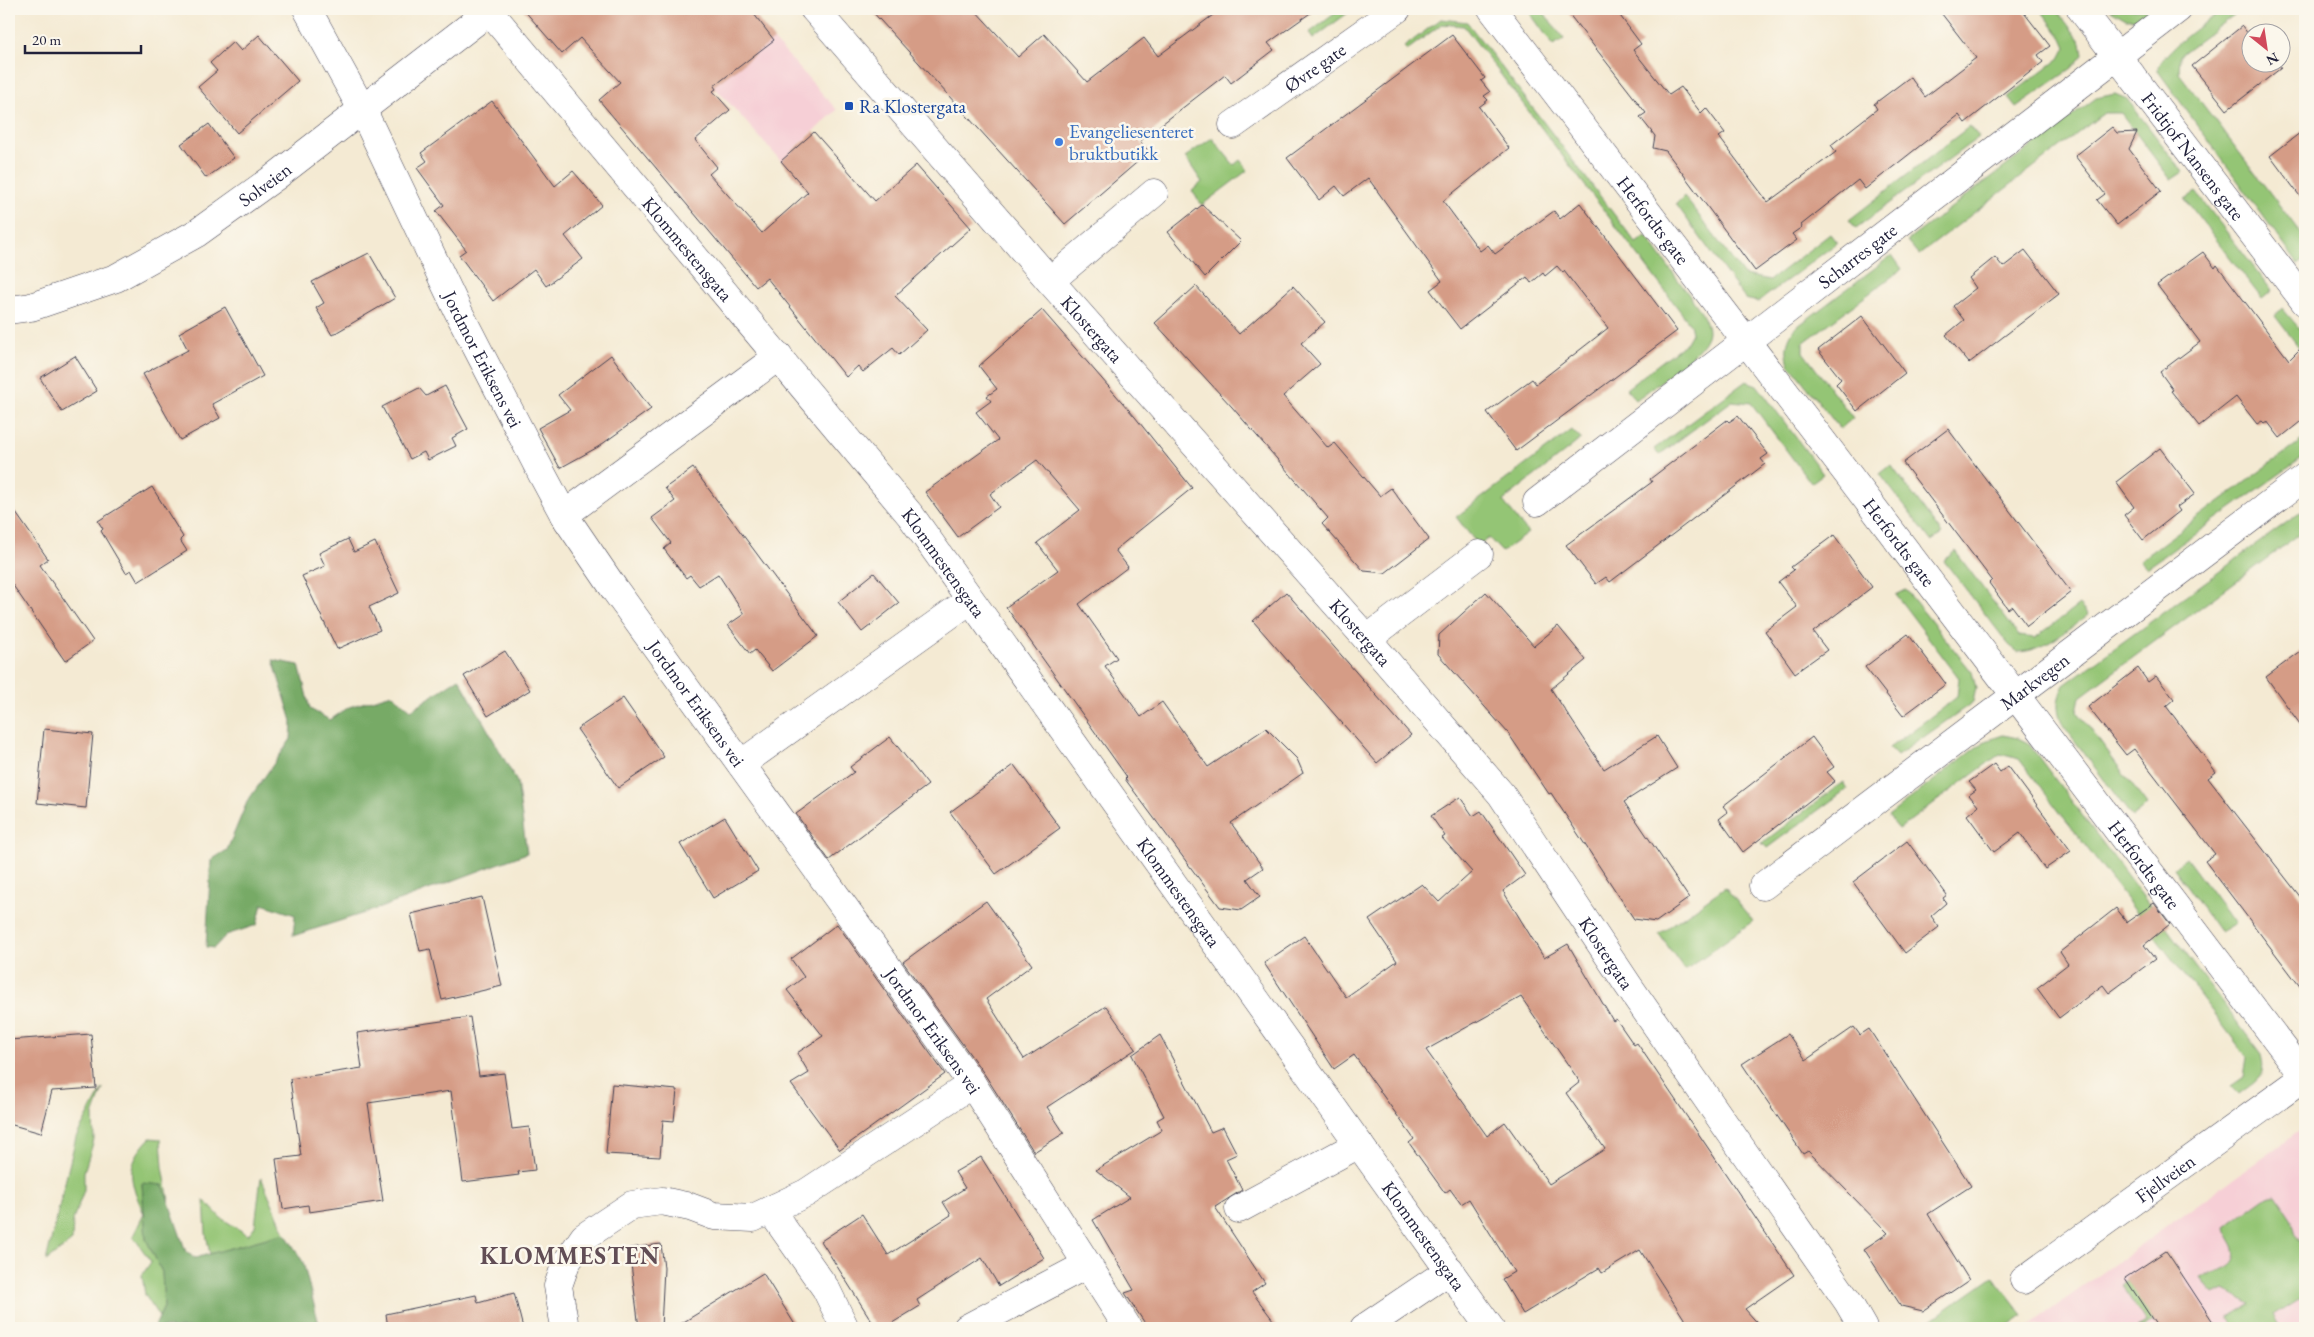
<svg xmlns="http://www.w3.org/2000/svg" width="2314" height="1337" font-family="'EB Garamond',serif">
<rect width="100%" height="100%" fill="#fbf7ec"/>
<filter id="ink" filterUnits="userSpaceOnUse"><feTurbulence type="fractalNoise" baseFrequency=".02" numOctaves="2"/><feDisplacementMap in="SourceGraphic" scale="10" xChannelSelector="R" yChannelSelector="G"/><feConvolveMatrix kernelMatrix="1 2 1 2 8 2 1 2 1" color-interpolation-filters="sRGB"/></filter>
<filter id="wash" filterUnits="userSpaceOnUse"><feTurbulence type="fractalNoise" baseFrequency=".0096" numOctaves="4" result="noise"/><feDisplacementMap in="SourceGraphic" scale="20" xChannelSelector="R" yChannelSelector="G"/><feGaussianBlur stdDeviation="1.12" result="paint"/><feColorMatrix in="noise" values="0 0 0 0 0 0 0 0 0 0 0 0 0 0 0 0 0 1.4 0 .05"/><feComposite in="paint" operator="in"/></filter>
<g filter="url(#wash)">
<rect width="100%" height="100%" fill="#f4ead3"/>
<path fill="#f6cfd6" d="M645,9H750L774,40L837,110L781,161Z
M2305,1127V1328H2045L2037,1325L2027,1327Z"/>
<path fill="#94c574" stroke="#5b7458" d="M1341,9H1353L1313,39L1309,33Z
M1527,9H1541L1564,39L1553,45Z
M2040,9H2056L2081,42L2083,55L2072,68L2016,107L2008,97L2061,57L2066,47L2062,38Z
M2109,9H2155L2142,18L2126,19Z
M2223,9H2242L2180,55L2179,73L2305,239V259L2298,264L2158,71C2159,52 2208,21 2223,9Z
M1441,19L1467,22L1636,243L1646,236L1700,310C1703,317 1708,324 1708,332C1707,352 1652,387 1636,400L1626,389L1687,342L1692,333L1690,324L1464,26L1442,24L1407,50L1404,47Z
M2115,94L2127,99L2183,172L2171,180L2121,113H2104L1919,255L1907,241L2096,98Z
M1970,126L1979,137L1856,228L1849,220Z
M1212,138L1234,165L1240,160L1248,170L1202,205L1192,191L1202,182L1185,157Z
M2196,192L2272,291L2262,299L2185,199Z
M1684,196L1744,275L1770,280L1830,234L1837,243L1758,302L1745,299L1676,204Z
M1892,255L1902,269L1803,343V352L1853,418L1840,429L1789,364C1785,350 1786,342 1794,329Z
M2282,308L2305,335V355L2275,316Z
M1746,381L1757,385L1823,474L1811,483L1751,403L1732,401L1659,455L1654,449Z
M1572,430L1581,439L1503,501L1528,533L1502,552L1489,538L1478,545L1456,517Z
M2305,438V456L2147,568L2140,560Z
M1891,465L1942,534L1931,541L1880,474Z
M2305,509V530L2080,697L2077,711L2147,805L2132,817L2063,725C2056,709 2056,701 2064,685Z
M1955,551L2019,636L2035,638L2079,605L2088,615C2066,631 2045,651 2018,652L2009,645L1944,561Z
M1906,590L1972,672L1976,688L1973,702L1897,756L1889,748L1957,697L1959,678L1896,595Z
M2003,735L2018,738L2028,743L2261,1054C2267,1078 2257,1080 2239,1094L2231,1086L2244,1077L2247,1057L2019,759L2000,754L1899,829L1888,816L1983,742Z
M1843,782L1847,789L1767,848L1762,843Z
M2186,858L2235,924L2220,933L2174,868Z
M1725,887L1753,921L1685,970L1659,934Z
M103,1088L93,1116L94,1140L84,1172V1190L73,1220L72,1241L46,1261L76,1137Z
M150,1138L161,1139L163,1167L170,1206L163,1185L142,1184L146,1239L162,1272L164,1307L159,1317L145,1295L142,1275L151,1262L133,1236L144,1214C130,1181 123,1166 150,1138Z
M261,1177L285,1233L210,1254L206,1234L204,1200L221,1218L248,1235L255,1226Z
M2275,1194L2291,1218L2296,1234L2305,1248V1303L2302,1298L2274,1316L2281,1328H2235L2228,1318L2251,1304L2224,1290L2214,1295L2202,1277C2214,1271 2240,1269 2235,1249C2233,1241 2226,1235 2225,1227L2268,1196Z
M1993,1276L2023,1315L2004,1328H1927L1924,1325Z
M2128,1281L2154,1321L2143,1328H2137L2146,1323L2121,1285Z"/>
<path fill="#7a6" stroke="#4c6650" d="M273,660L299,665L310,709L330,720L349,707L392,694L411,710L459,678L517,782L527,853L380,908L293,936L295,915L262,904L257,925L226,935L214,948L206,947L211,860L227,850L247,802L291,739L292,721Z
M142,1183L163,1185L186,1252L195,1258L285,1233L303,1262L320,1328H154L164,1307L162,1272L146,1239Z"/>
<g id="blocks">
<path fill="#d59c86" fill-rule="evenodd" d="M523,9H750L774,40L714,86L716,89L713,91L730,110L695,140L717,167L709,174L762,233L808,192L781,161L814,132L875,201L916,165L971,228L895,296L927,330L899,355L893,348L863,372L858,366L846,377L767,278L756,287L599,100L620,82L580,38L562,54Z
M870,9H974L1018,57L1044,34L1087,82L1144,38L1158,56L1221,9H1316L1268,43L1274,50L1231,83L1225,75L1140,141L1149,152L1065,224Z
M1565,9H1615L1641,44L1633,50L1669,95L1681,87L1701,113L1706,108L1725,133L1719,137L1768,202L1836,152L1831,145L1877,109L1874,104L1910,77L1925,97L1976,58L1938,9H2021L2050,46L2038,55L2043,62L1965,123L1959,115L1865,189L1858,180L1801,225L1802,227L1792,234L1797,240L1755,271L1666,151L1653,148L1655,136L1640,117L1646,113Z
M2242,26L2249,35L2252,33V62H2277L2281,68L2227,110L2192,66Z
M259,35L298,81L237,133L198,87L217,71L210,63L233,42L241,51Z
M1452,35L1485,78L1481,81L1490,92L1484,96L1488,100L1479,107L1509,148L1443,201L1480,251L1488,245L1495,254L1554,211L1560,219L1580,203L1677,331L1516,451L1487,412L1532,379L1536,384L1608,328L1564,271L1563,273L1557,266L1545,276L1543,273L1531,283L1527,277L1460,329L1430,290L1442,281L1368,178L1344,196L1336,186L1319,200L1287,158Z
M492,101L555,186L573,171L602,205L565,236L583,259L546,286L534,269L493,301L459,255L466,250L436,211L444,205L417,168L427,161L421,153Z
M209,124L234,158L206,178L181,144Z
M2112,127L2117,133L2137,132L2129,149L2161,191L2117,225L2097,200L2105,194L2075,156Z
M2305,129V203L2270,156Z
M1202,205L1241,241L1205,277L1168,232Z
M2025,250L2059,294L1969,363L1946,335L1964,320L1953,306L1976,288L1969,278L1995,257L2003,267Z
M2203,252L2215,268L2217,265L2289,360L2305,344V418L2280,438L2267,421L2264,423L2262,421L2257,424L2236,397L2199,426L2171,391L2173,390L2160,372L2200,342L2157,285Z
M369,253L395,298L332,335L316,308L324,303L312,282Z
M1196,286L1239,334L1293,286L1325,322L1301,343L1320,364L1283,396L1328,448L1335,443L1380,496L1391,488L1429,539L1385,573L1364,571L1322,524L1328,518L1232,407L1155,323Z
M225,307L263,376L212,404L220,418L180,440L143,374L188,350L179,333Z
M1042,310L1135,417L1192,488L1115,550L1128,567L1079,604L1117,658L1105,666L1141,717L1162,702L1208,767L1266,728L1297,759L1303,773L1231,823L1263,868L1247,879L1260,897L1241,910L1220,907L1125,779L1127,777L1006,607L1058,570L1037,543L1080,510L1037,460L990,494L999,507L958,537L925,492L998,440L976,412L991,401L987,396L997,389L979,366Z
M1862,316L1905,373L1857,411L1836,384L1841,379L1818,350Z
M611,355L651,409L598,447L560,468L538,428L570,410L558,395Z
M75,356L97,391L62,412L40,378Z
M445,386L468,429L452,438L456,446L428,460L424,452L410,459L382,407L419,388L426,396Z
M1738,416L1768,454L1761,459L1765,464L1610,582L1606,577L1596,584L1566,545L1652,482L1650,479L1727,420L1729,422Z
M1948,429L2071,592L2027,626L2012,606L2008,609L1989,583L1992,580L1903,463Z
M2160,448L2195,494L2177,507L2180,511L2143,540L2124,515L2134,507L2116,482Z
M693,468L818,636L772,671L755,650L750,654L728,625L744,614L718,574L699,586L690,575L686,578L664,549L671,543L652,518L675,501L665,488Z
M152,487L183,537L180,540L187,551L138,582L131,570L126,573L101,531L103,529L98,521Z
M9,503L48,559L40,565L93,641L65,661L12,584L9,586Z
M1834,535L1872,587L1813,632L1827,650L1795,673L1765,631L1797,607L1778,582L1794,570L1791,567Z
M348,539L354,552L375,542L399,593L369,607L380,630L337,649L302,576L325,566L319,553Z
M874,573L899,603L862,632L838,602Z
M1286,592L1411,735L1377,763L1253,621Z
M1486,592L1534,646L1558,626L1586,660L1551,689L1604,769L1657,736L1677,768L1624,802L1689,898L1656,922L1634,919L1551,793L1549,794L1508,733L1438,654L1439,635Z
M1908,634L1946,684L1903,716L1865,667Z
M2305,648V731L2266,677Z
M505,651L530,690L488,716L464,676Z
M2138,668L2148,682L2156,676L2174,699L2166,706L2216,772L2208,778L2305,903V993L2205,861L2215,854L2134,749L2126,755L2088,707Z
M623,698L664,757L618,788L577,729Z
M44,729L93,734L86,808L37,803Z
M890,737L928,785L829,860L796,814L854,772L850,767Z
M1812,737L1834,767L1827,772L1835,781L1743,852L1719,819L1728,812L1723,806Z
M1994,764L2000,772L2008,766L2071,851L2045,869L2020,833L1994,852L1967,815L1978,806L1969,795L1976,790L1969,782Z
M1014,765L1060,828L996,874L950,812Z
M1460,797L1473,816L1481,811L1525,875L1503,891L1544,958L1568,944L1613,1021L1616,1019L1634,1045L1637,1043L1794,1275L1745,1309L1762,1328H1690L1640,1250L1602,1273L1599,1268L1523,1314L1502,1279L1514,1272L1469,1199L1461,1204L1450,1189L1445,1193L1409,1143L1414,1139L1354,1055L1334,1069L1264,963L1304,936L1346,997L1397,961L1369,920L1422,884L1439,902L1472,872L1442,838L1445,836L1431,816ZM1521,997L1580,1082L1566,1093L1605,1149L1549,1184L1505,1122L1487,1136L1426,1050Z
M725,817L758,871L713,898L680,844Z
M1907,841L1947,895L1943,898L1946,903L1931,916L1939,927L1905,953L1853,882Z
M482,897L502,986L442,1000L430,949L420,951L411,914Z
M986,901L1032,965L986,999L1024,1059L1106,1006L1136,1049L1047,1107L1064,1133L1034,1152L985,1075L903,962Z
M2154,903L2170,924L2144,945L2155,959L2109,993L2103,985L2059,1018L2037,988L2068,964L2060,952L2116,908L2127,922Z
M837,924L945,1074L840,1150L791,1084L809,1073L797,1053L823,1036L787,990L804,977L791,959Z
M470,1017L479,1076L504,1073L512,1129L529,1127L535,1170L518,1172L519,1175L463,1182L451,1091L368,1103L383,1201L309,1212L308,1205L283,1209L276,1159L301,1156L290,1079L362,1068L357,1033Z
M1854,1027L1860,1035L1869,1029L1971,1186L1928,1214L1969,1280L1923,1311L1901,1306L1864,1249L1888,1233L1808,1151L1803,1154L1742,1064L1788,1034L1806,1060Z
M91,1034L96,1088L52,1091L41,1133L9,1124V1040Z
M1160,1035L1211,1132L1223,1127L1237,1154L1226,1159L1242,1190L1215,1207L1265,1283L1252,1292L1279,1328H1148L1125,1293L1134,1290L1093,1220L1130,1197L1096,1170L1162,1130L1157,1120L1164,1116L1132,1055Z
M612,1084L677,1090L674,1121L663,1120L660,1157L606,1154Z
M981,1157L1044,1258L999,1286L982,1258L917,1300L920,1306L884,1328H876L821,1241L862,1214L888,1255L951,1215L943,1202L965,1188L955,1172Z
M661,1244L664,1268L661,1328H639L629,1248Z
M2166,1251L2173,1261L2217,1328H2158L2125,1278Z
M763,1273L797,1328H674Z
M514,1293L523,1328H388L386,1314L476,1295L478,1303Z"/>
</g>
</g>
<g filter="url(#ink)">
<use href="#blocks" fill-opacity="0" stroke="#424052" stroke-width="1"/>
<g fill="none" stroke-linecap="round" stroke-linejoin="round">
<defs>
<g id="minor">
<path id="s1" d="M307,9L362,109L458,311L542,474L564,515L615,590L972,1084L1128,1328"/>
<path id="s2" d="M1492,9C1764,364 2036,720 2305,1077"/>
<path id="s3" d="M2081,9L2305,302"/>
<path id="s4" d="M489,11L911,516L1490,1328"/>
<path id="s5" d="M1233,125L1397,9"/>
<path d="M1050,281L1154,193"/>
<path id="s6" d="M9,310L31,307L116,278L197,233L275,177L492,9"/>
<path id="s7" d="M1537,502L2178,9"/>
<path d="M564,515L779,356"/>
<path d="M1367,639L1479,554"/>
<path d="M741,764L970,600"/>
<path id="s8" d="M1763,886L2305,477"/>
<path d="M1239,1209L1359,1144"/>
<path d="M771,1211L826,1289L845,1328"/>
<path id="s9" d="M2024,1280L2305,1077"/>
<path d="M565,1328L558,1286L566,1263L584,1237L632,1205L662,1201L690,1207L714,1216L753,1218L806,1193L972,1084"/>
<path d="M967,1328L1086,1265"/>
<path d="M1364,1328L1450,1270"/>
</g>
<g id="major">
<path id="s10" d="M814,9L1050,281L1367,639L1501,794L1628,985L1848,1302L1863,1328"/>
</g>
</defs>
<use href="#minor" stroke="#424052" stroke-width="29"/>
<use href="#major" stroke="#424052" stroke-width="29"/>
<use href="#minor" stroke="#fff" stroke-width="28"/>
<use href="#major" stroke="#fff" stroke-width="28"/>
</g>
</g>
<rect fill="#1a4fb4" stroke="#fbf7ec" stroke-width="2" x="844" y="101" width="10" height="10" rx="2.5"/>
<circle fill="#3f7fe0" stroke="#fbf7ec" stroke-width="2" cx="1059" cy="142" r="5"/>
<g text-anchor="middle" stroke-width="5" stroke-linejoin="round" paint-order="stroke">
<g font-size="19" fill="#22223b" stroke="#fbf7ec">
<text dy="7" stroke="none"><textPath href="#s5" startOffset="100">Øvre gate</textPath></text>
<text dy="7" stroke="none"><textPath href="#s3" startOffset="185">Fridtjof Nansens gate</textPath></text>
<text dy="7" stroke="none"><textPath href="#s6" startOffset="288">Solveien</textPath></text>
<text dy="7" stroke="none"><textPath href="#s2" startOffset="266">Herfordts gate</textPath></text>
<text dy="7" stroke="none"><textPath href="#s4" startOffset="310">Klommestensgata</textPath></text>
<text dy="7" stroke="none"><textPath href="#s7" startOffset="404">Scharres gate</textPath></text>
<text dy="7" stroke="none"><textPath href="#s10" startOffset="424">Klostergata</textPath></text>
<text dy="7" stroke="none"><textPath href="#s1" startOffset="392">Jordmor Eriksens vei</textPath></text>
<text dy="7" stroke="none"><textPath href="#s2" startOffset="671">Herfordts gate</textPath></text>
<text dy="7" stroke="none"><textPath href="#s4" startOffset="715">Klommestensgata</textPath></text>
<text dy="7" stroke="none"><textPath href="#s10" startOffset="829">Klostergata</textPath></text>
<text dy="7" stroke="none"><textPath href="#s8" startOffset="340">Markvegen</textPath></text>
<text dy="7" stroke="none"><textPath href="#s1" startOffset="798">Jordmor Eriksens vei</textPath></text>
<text dy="7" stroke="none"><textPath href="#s2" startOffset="1076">Herfordts gate</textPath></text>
<text dy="7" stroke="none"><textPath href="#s4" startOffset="1120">Klommestensgata</textPath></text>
<text dy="7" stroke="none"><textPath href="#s10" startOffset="1234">Klostergata</textPath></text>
<text dy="7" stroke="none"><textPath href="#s1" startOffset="1202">Jordmor Eriksens vei</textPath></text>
<text dy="7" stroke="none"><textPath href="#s9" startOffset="174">Fjellveien</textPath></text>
<text dy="7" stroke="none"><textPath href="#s4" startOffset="1542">Klommestensgata</textPath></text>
</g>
<g font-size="19" fill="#164399" stroke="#fbf7ec" text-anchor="start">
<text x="859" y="113">Ra Klostergata</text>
</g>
<g font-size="19" fill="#366cbe" stroke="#fbf7ec" text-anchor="start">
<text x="1069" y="138">Evangeliesenteret<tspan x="1069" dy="22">bruktbutikk</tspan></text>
</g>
<g font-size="24" font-weight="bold" letter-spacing="1" fill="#614d55" stroke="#fbf7ec">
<text x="570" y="1264">KLOMMESTEN</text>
</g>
</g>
<rect width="2314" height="1337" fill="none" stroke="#fbf7ec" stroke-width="30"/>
<g transform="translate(2266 48) rotate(150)"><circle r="24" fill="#fbf7ec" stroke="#a4a2a5"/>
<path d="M0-4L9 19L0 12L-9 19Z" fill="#d1495b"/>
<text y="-8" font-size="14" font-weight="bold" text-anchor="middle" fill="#22223b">N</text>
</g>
<path d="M25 45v8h116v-8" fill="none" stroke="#22223b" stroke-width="2.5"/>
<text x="32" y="45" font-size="15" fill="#22223b" stroke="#fbf7ec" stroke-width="4" paint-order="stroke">20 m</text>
</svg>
